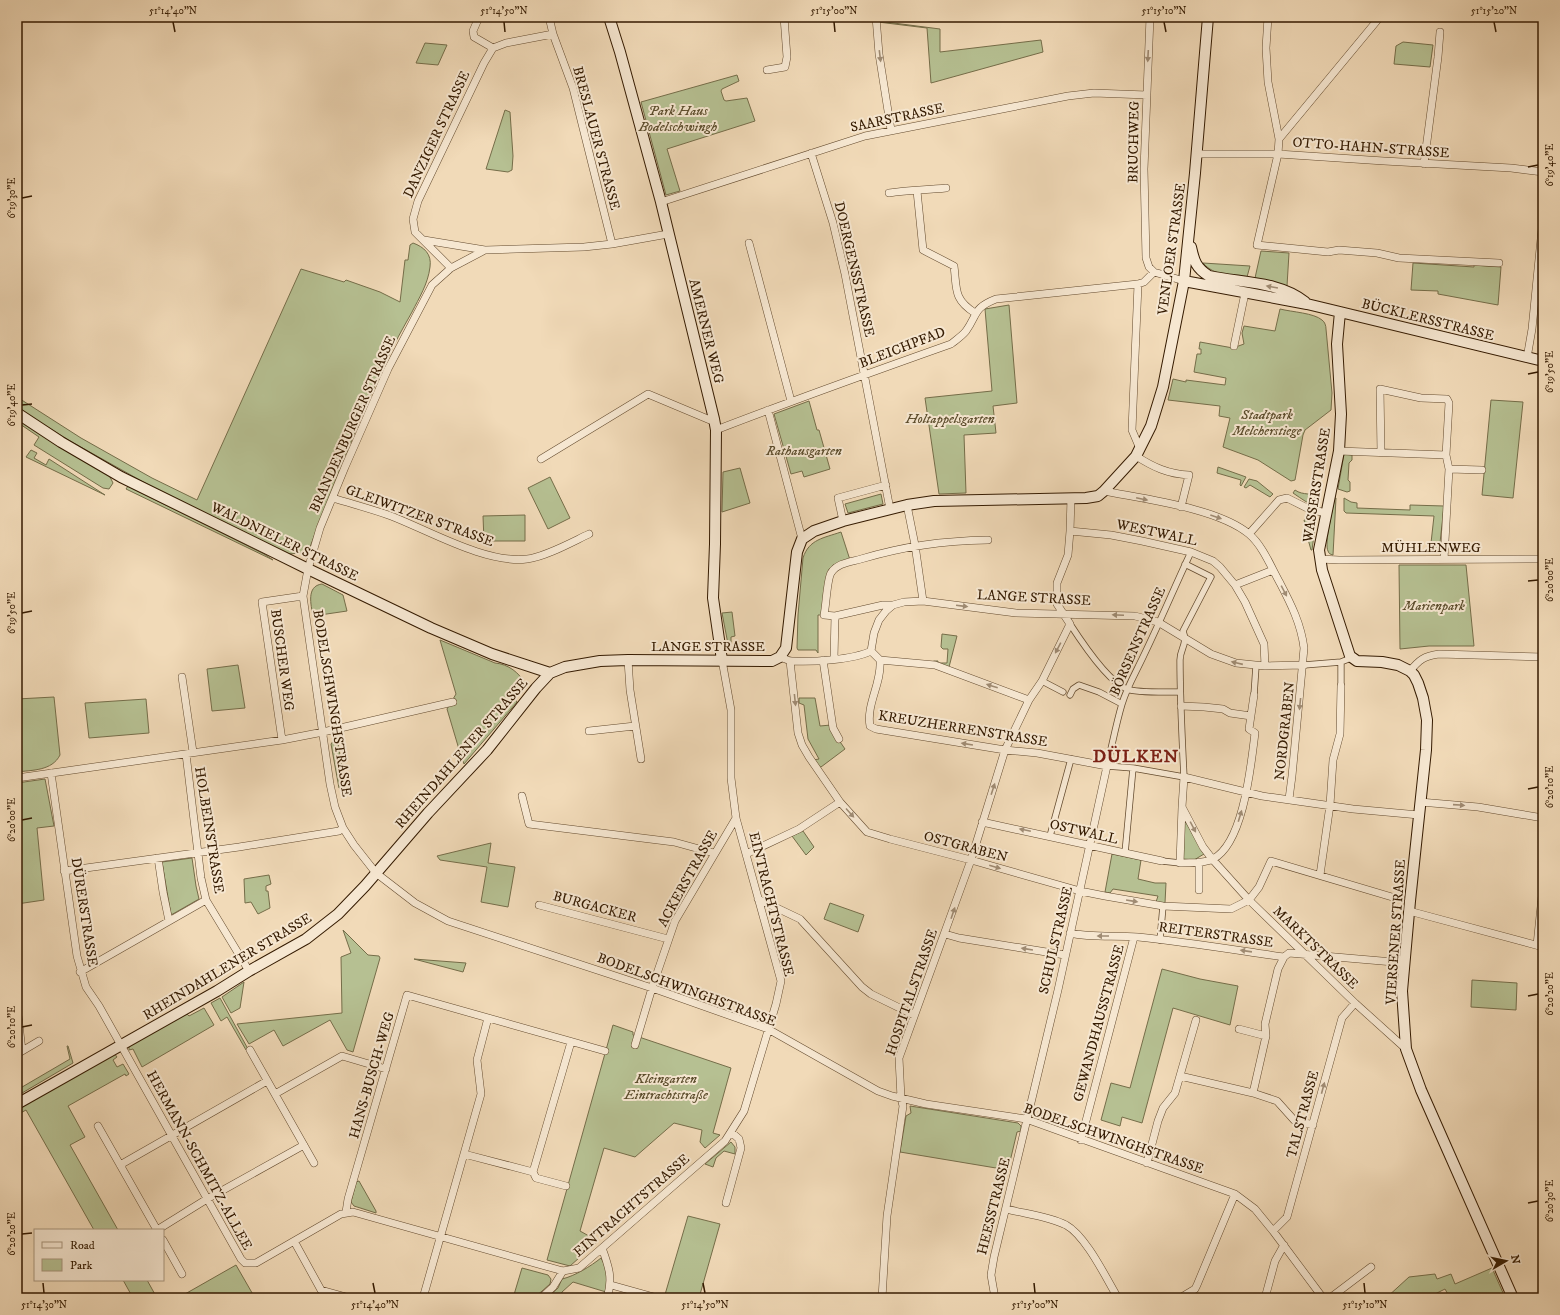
<svg xmlns="http://www.w3.org/2000/svg" width="1560" height="1315" font-family="'IM FELL DW Pica',serif">
<rect width="100%" height="100%" fill="#f1dab8"/>
<filter id="stains"><feTurbulence type="fractalNoise" baseFrequency=".005" numOctaves="4"/><feColorMatrix values="0 0 0 0 .2 0 0 0 0 .09 0 0 0 0 .02 0 0 0 .5 -.17"/></filter>
<radialGradient id="worn" r=".72"><stop offset=".6" stop-color="#630" stop-opacity="0"/><stop offset="1" stop-color="#630" stop-opacity=".3"/></radialGradient>
<path fill="#b6c092" stroke="#756d49" d="M878,21L940,29V52L1041,40L1043,52L931,83L927,28L878,22Z
M1403,42L1433,45L1430,67L1394,64L1396,46Z
M425,43L447,45L438,65L416,63Z
M737,75L739,81L722,89L721,91L724,100L726,101L747,98L755,121L667,149L680,191L666,195L641,102Z
M505,110L510,112L513,156L512,170L508,172L486,169Z
M413,243C424,247 432,254 430,267C428,284 419,298 412,312C403,328 394,344 386,361C358,422 334,484 310,547L302,553L287,554L172,498L70,441L17,408V397L81,438L152,478L197,500L301,269L344,282L346,280L380,292L400,302L405,260H408L410,245Z
M1261,251L1289,253L1287,286L1255,278Z
M1203,263L1250,266L1247,277C1232,275 1214,276 1203,263Z
M1413,263L1474,267V265L1501,267L1498,305L1438,294V291L1411,290Z
M1009,305L1017,403L993,406L996,433L964,435L966,493L939,494L925,398L992,391L985,309Z
M1280,309C1292,312 1314,313 1322,320C1325,322 1326,326 1326,329L1332,393L1331,410L1305,430L1303,435L1295,480L1291,481L1258,460L1223,447L1230,418L1219,416L1220,406L1168,400L1173,379L1186,382V380L1225,385L1226,378L1194,372L1197,354H1201V349H1199L1200,342L1233,348L1244,344L1242,333L1244,326L1275,331Z
M1491,400L1523,402L1513,498L1482,495Z
M809,401L817,430H819L830,469L804,477L802,471L791,474L774,414Z
M17,417L109,475L113,483L109,489L103,488L34,445L39,437L17,422Z
M31,450L37,453L34,458L46,465L49,459L105,495L26,457Z
M1344,454L1352,455V460L1349,463L1348,480L1350,482V491L1347,492L1338,489Z
M1218,467L1246,477L1241,486L1240,485L1241,480L1217,473Z
M740,468L750,503L722,512L723,472Z
M550,477L570,518L548,529L528,488Z
M1249,479L1257,481L1273,494L1270,497L1250,485L1246,488L1244,487Z
M128,486L264,554L273,560L126,489Z
M1295,490C1303,496 1313,492 1320,498L1318,507C1308,504 1302,499 1293,493Z
M881,494L883,504L848,513L845,504Z
M1335,498H1336L1333,555C1330,554 1329,554 1328,551C1324,544 1333,507 1335,498Z
M1344,498L1351,502L1357,503V508L1410,510V505L1444,506L1439,552H1430L1434,516L1346,513L1344,511Z
M525,515V541H484L483,516Z
M1304,520H1316L1312,550H1311L1306,532L1307,531Z
M841,532L850,560L833,565L832,568L829,569L823,615H818V653L816,650H798L797,648L798,615L803,558C809,539 824,538 841,532Z
M1399,565H1466L1474,646H1429L1400,649Z
M322,584L343,595L347,611L313,616C311,605 306,586 322,584Z
M732,612L735,636L731,637V644H728L722,613Z
M942,634L957,636L949,667L932,662L934,661H938V663H947L948,649H943L941,647Z
M440,640L495,663C508,664 520,673 525,684L514,698L517,702L464,764L461,756L447,709L456,694Z
M238,665L245,708L212,711L207,669Z
M54,697L60,755C52,771 32,770 17,772V699Z
M799,698H815L820,726L831,725L832,730L845,749L821,767H818L813,760L819,759L808,739L804,705L799,703Z
M146,699L149,733L89,738L85,703Z
M337,736L345,787L339,788L331,744Z
M45,779L54,826L37,828L44,900L17,904V783Z
M1184,819L1204,854L1194,860L1183,859Z
M803,831L814,847L806,855L792,836Z
M491,843L488,863L515,867L508,907L481,902L487,867L440,860L437,856Z
M1112,854L1141,860L1138,879L1155,883H1166L1165,903L1156,902L1158,896L1113,889L1110,893L1105,892Z
M192,858L196,886L199,899L171,915L162,862Z
M269,875L271,884L266,886V891H268L270,908L258,914L251,902L245,903L244,879Z
M830,903L864,915L858,932L824,919Z
M343,930L368,955L379,956L380,958L353,1052L347,1050L330,1020L283,1046L274,1030L249,1044L237,1024L342,1013L341,957L351,953Z
M414,959L466,963L463,972Z
M1162,969L1200,979L1238,986L1230,1025L1173,1008L1142,1123L1122,1117L1120,1126L1101,1120L1111,1083L1130,1088Z
M1472,980L1517,983L1516,1010L1471,1007Z
M244,982L240,1008L231,1013L222,997Z
M220,998L248,1049L246,1050L227,1017L221,1021L211,1003Z
M204,1008L214,1025L142,1067L133,1049L129,1050V1046L171,1021L187,1014L189,1016Z
M613,1025L633,1032V1035L731,1068L713,1133L720,1135L705,1148L700,1142L702,1130L674,1123L635,1157L604,1148L580,1231L598,1241L570,1266L547,1260Z
M67,1046H68L73,1063L17,1096V1090L70,1059Z
M114,1053L117,1057L113,1060L117,1067L123,1064L129,1074L126,1076L125,1074L68,1106L85,1137L70,1145L118,1230H94L26,1110L17,1115V1109Z
M910,1106L1018,1123L1021,1126V1131L1017,1132L1008,1170L900,1152L906,1116L911,1113Z
M731,1142L735,1147V1154L724,1151L716,1158L713,1167L705,1164Z
M359,1181L376,1211V1213L354,1206L351,1202L356,1182Z
M688,1216L720,1224L699,1298H664Z
M601,1258C608,1270 607,1279 606,1292L573,1282L562,1292L560,1298H547L558,1288L562,1279C575,1276 591,1266 601,1258Z
M236,1265L255,1298H178Z
M522,1268L548,1275L551,1279L550,1284L534,1298H513Z
M1492,1268L1504,1295L1497,1298H1450L1445,1289L1427,1298H1386L1409,1277L1435,1274L1437,1279L1451,1274L1455,1284Z
M123,1280H147L157,1298H133Z"/>
<g fill="none" stroke-linecap="round" stroke-linejoin="round">
<defs>
<path id="pedestrian" d="M1185,564L1211,577L1183,631C1188,645 1180,648 1180,660C1180,699 1182,738 1184,777L1133,768L1107,766C1112,746 1116,724 1122,704C1127,687 1136,672 1143,657C1160,622 1175,586 1191,552
M1070,624C1081,641 1108,682 1127,689C1136,693 1168,692 1180,692
M1341,662V686
M1304,665L1341,662L1351,658
M1042,681L1063,692
M1070,695L1073,689L1079,685L1099,692L1122,704
M1254,695L1256,666
M1050,836L1071,759
M1125,853L1133,768
M1162,861L1180,863
M1160,940L1163,906"/>
<path id="minor" d="M479,17L473,31L474,37L493,48
M549,17L553,34L573,88L612,244
M876,17L879,54L891,130
M1150,17L1144,169L1146,258L1149,267L1154,272L1184,281
M1268,17L1266,48L1268,82L1279,139
M1380,17L1279,139L1278,154L1257,245L1328,252L1339,250L1377,253L1399,258L1499,263
M767,70L785,67L787,57L784,17
M811,153L833,223L845,274L890,509
M1197,154H1278L1384,161L1511,168L1543,172
M1424,164L1438,57L1440,32
M917,191L923,250L954,266C957,289 953,299 975,313
M889,193C908,190 927,190 946,188
M661,202L865,136L1068,96L1094,93L1147,95
M668,234L612,244L584,247L485,250L451,268L432,285L388,369L345,467L320,528L308,569L303,596L330,784L335,807L343,828L354,845L376,873L415,903L448,921L652,988L768,1029L878,1091L892,1096L926,1104L1026,1119L1235,1194L1255,1209L1273,1231L1323,1298
M424,240L485,250
M749,243L791,401
M451,268L415,232L413,219L418,201L484,63L493,48L506,43L553,34
M1138,284L1132,430L1140,449
M1234,346L1245,293
M1527,358L1532,329L1543,219
M768,410L802,539
M716,430C794,400 872,372 951,344C956,340 962,336 966,331C978,314 973,308 996,299L1138,284L1144,282L1154,272
M1339,451L1446,455L1449,469L1444,559
M1381,453L1380,389L1421,398L1447,399L1449,403L1446,455
M1136,456C1153,467 1168,474 1189,475L1181,507
M541,459L648,394L710,420L714,419
M1449,469L1482,470
M1104,491C1144,499 1218,508 1249,534C1263,546 1271,567 1280,583C1291,604 1301,624 1304,648L1292,776L1289,799
M333,498C352,504 372,509 391,516C430,531 486,564 527,559C545,557 572,542 589,534
M907,505L915,545L923,601
M843,521L838,498L886,485
M1070,531L1111,535L1142,541L1191,552L1213,561L1220,567L1235,585L1245,602L1264,644L1265,666
M1249,534L1279,500L1287,498L1309,509L1326,513
M1320,559L1339,560L1543,559
M1235,585L1273,570
M835,616L824,615C826,607 827,579 831,573C837,563 850,562 861,559C905,546 942,541 988,540
M871,651L880,660C882,683 866,704 870,726L876,729L1005,750L1037,753L1107,766L1058,990L994,1257L991,1275L995,1298
M871,651L874,633L879,620L886,611L893,605L904,602L923,601L1016,613L1135,616L1158,622L1211,654L1236,663L1265,666L1304,665
M780,657C784,658 788,661 792,661C812,662 853,660 871,651
M1543,657V559
M834,659L835,616L883,605H893
M628,660L630,690L641,759
M823,660L833,728L839,739
M880,660L935,665L1029,700
M790,661L798,733L802,745L809,757L840,802L867,832L890,839L971,860L1080,891L1105,896L1163,906L1231,909L1249,900L1259,887L1271,861L1392,897
M1410,671C1419,660 1424,656 1439,654L1543,657
M182,677L193,752
M1181,706L1204,707L1223,709L1230,713L1251,716
M589,731L635,726
M282,740L262,602L303,596
M186,754L201,878L206,900L249,971
M51,773L77,956L86,987L99,1006L241,1259L245,1263H256L341,1214L353,1212L563,1271L579,1268L725,1141L744,1111L776,1004L781,981L736,818L731,778V710L722,660
M17,778L282,740L323,732L453,702
M522,796L529,824L674,842L714,853
M1420,802L1478,807L1543,818
M1182,807L1180,863C1190,862 1204,864 1213,859C1244,843 1251,764 1255,733L1249,729L1254,695
M982,822L1162,861
M746,854L799,829L840,802
M158,858L163,892L169,921
M1199,862V890
M64,871L239,847L339,831L343,828
M1320,875L1330,805L1333,760L1340,734L1341,686
M758,899L800,919L862,987L871,994L914,1015
M539,905L668,939
M1409,911L1543,947
M1070,933C1092,938 1115,935 1138,937C1187,942 1235,950 1284,957
M945,934L959,938L1065,955
M1537,945L1543,887
M80,972L206,900
M17,1006L22,1051
M1239,1029L1266,1036
M635,1045L652,988L675,921L736,818
M1406,1049L1355,1003L1249,900L1213,860L1203,847L1182,807L1184,777L1262,796L1353,809L1419,815
M250,1050L314,1163
M17,1054L39,1041
M1180,1076L1253,1093L1277,1101L1294,1120L1313,1125
M1253,1093L1266,1036L1265,1024L1278,969L1284,957L1289,953L1405,963
M275,1094L342,1056L386,1069
M98,1126L157,1230
M1081,1140L1134,937
M464,1154L533,1172L571,1042
M1147,1163L1158,1121L1163,1108L1175,1093L1196,1020
M120,1165L267,1081
M533,1172L536,1178L566,1186
M726,1203L741,1148L739,1139L731,1132
M1006,1209C1026,1214 1048,1216 1066,1225C1086,1236 1106,1278 1118,1298
M346,1212L348,1199L407,995L605,1051
M157,1230L207,1199L304,1145
M1273,1231L1287,1217L1342,1018L1355,1003
M163,1240L182,1274
M294,1241L321,1290L350,1298
M602,1248C609,1267 613,1279 607,1298
M611,1285L654,1297
M423,1298L481,1094L477,1060L488,1018
M541,1298L553,1287L563,1271
M882,1298L887,1216L903,1106L901,1098L899,1058L971,860L1005,750L1029,700L1042,681L1070,624L1057,604V583L1068,555L1070,531L1071,498
M1180,1298L1195,1289L1197,1285L1235,1194
M1265,1298L1275,1261L1284,1245
M1330,1298L1371,1267"/>
<path id="secondary" d="M609,17L620,52L661,202L714,419L716,430L715,544L713,598L722,660
M1191,247C1194,261 1196,268 1209,276C1241,283 1279,281 1305,302
M1184,281L1307,304L1543,361
M1340,312L1337,344L1341,414L1339,451L1319,550L1322,570L1350,656L1357,661L1382,662L1398,665L1410,671L1414,675L1418,683L1423,698L1427,720L1426,750L1410,901L1402,991L1406,1049L1421,1090L1513,1298
M17,413L61,442L121,477L308,569L431,628L492,654L550,673
M17,1104L217,991L249,971L306,939L338,914L365,886L428,813L487,750L536,688L550,673L565,667L600,661L628,660L772,661L780,657L786,648L797,552L802,539L814,531L843,521L907,505L934,501L1086,498L1098,496L1104,491L1136,456L1151,426L1163,387L1184,281L1195,173L1208,17"/>
</defs>
<use href="#pedestrian" stroke="#634a2e" stroke-width="7"/>
<use href="#minor" stroke="#634a2e" stroke-width="8"/>
<use href="#secondary" stroke="#341a00" stroke-width="12"/>
<use href="#pedestrian" stroke="#f6e7d1" stroke-width="5.5"/>
<use href="#minor" stroke="#f6e7d1" stroke-width="7"/>
<use href="#secondary" stroke="#f6e7d1" stroke-width="10"/>
</g>
<defs><path id="oneway-solid" d="M-6-.8H1V-3.2L6.5 0L1 3.2V.8H-6Z"/></defs>
<g fill="#9f8b73">
<use href="#oneway-solid" transform="translate(880 56) rotate(83)"/>
<use href="#oneway-solid" transform="translate(1148 56) rotate(93)"/>
<use href="#oneway-solid" transform="translate(1272 287) rotate(-170)"/>
<use href="#oneway-solid" transform="translate(1142 499) rotate(12)"/>
<use href="#oneway-solid" transform="translate(1216 517) rotate(19)"/>
<use href="#oneway-solid" transform="translate(1284 591) rotate(62)"/>
<use href="#oneway-solid" transform="translate(962 606) rotate(7)"/>
<use href="#oneway-solid" transform="translate(1118 615) rotate(-178)"/>
<use href="#oneway-solid" transform="translate(1058 648) rotate(118)"/>
<use href="#oneway-solid" transform="translate(1237 663) rotate(-167)"/>
<use href="#oneway-solid" transform="translate(992 686) rotate(-163)"/>
<use href="#oneway-solid" transform="translate(795 700) rotate(84)"/>
<use href="#oneway-solid" transform="translate(1300 704) rotate(96)"/>
<use href="#oneway-solid" transform="translate(967 744) rotate(-171)"/>
<use href="#oneway-solid" transform="translate(993 789) rotate(-72)"/>
<use href="#oneway-solid" transform="translate(1459 805) rotate(4)"/>
<use href="#oneway-solid" transform="translate(850 813) rotate(48)"/>
<use href="#oneway-solid" transform="translate(1240 816) rotate(-73)"/>
<use href="#oneway-solid" transform="translate(1193 827) rotate(62)"/>
<use href="#oneway-solid" transform="translate(1025 830) rotate(-168)"/>
<use href="#oneway-solid" transform="translate(995 867) rotate(16)"/>
<use href="#oneway-solid" transform="translate(1132 901) rotate(9)"/>
<use href="#oneway-solid" transform="translate(953 913) rotate(-71)"/>
<use href="#oneway-solid" transform="translate(1103 936) rotate(-180)"/>
<use href="#oneway-solid" transform="translate(1027 949) rotate(-171)"/>
<use href="#oneway-solid" transform="translate(1246 951) rotate(-172)"/>
<use href="#oneway-solid" transform="translate(1323 1088) rotate(-75)"/>
</g>
<path fill="none" stroke="#341a00" stroke-width="1.5" d="M173,22L175,32M504,22L505,32M834,22L835,32M1164,22L1166,32M1494,22L1496,32M1528,167L1538,165M22,198L32,196M1528,374L1538,372M22,405L32,404M1528,581L1538,580M22,613L32,611M1528,789L1538,787M22,820L32,818M1528,996L1538,994M22,1027L32,1025M1528,1203L1538,1201M22,1234L32,1233M43,1283L44,1293M373,1283L375,1293M703,1283L705,1293M1034,1283L1035,1293M1364,1283L1365,1293"/>
<g text-anchor="middle" stroke-width="4" stroke-linejoin="round" paint-order="stroke">
<g font-size="14" font-style="italic" fill="#5b4c2c" stroke="#f6e7d1">
<text x="678" y="115">Park Haus<tspan x="678" dy="16">Bodelschwingh</tspan></text>
<text x="1267" y="419">Stadtpark<tspan x="1267" dy="16">Melcherstiege</tspan></text>
<text x="950" y="423">Holtappelsgarten</text>
<text x="804" y="455">Rathausgarten</text>
<text x="1434" y="610">Marienpark</text>
<text x="666" y="1083">Kleingarten<tspan x="666" dy="16">Eintrachtstraße</tspan></text>
</g>
<g font-size="14" fill="#341a00" stroke="#f6e7d1">
<text transform="translate(897 117) rotate(-12)" y="5">SAARSTRASSE</text>
<text transform="translate(436 134) rotate(-65)" y="5">DANZIGER STRASSE</text>
<text transform="translate(597 138) rotate(75)" y="5">BRESLAUER STRASSE</text>
<text transform="translate(1133 142) rotate(-89)" y="5">BRUCHWEG</text>
<text transform="translate(1371 147) rotate(4)" y="5">OTTO-HAHN-STRASSE</text>
<text transform="translate(1171 249) rotate(-82)" y="5">VENLOER STRASSE</text>
<text transform="translate(855 269) rotate(77)" y="5">DOERGENSSTRASSE</text>
<text transform="translate(1428 319) rotate(14)" y="5">BÜCKLERSSTRASSE</text>
<text transform="translate(707 331) rotate(76)" y="5">AMERNER WEG</text>
<text transform="translate(902 347) rotate(-21)" y="5">BLEICHPFAD</text>
<text transform="translate(352 424) rotate(-66)" y="5">BRANDENBURGER STRASSE</text>
<text transform="translate(1316 485) rotate(-81)" y="5">WASSERSTRASSE</text>
<text transform="translate(420 515) rotate(20)" y="5">GLEIWITZER STRASSE</text>
<text transform="translate(1157 532) rotate(12)" y="5">WESTWALL</text>
<text transform="translate(285 541) rotate(26)" y="5">WALDNIELER STRASSE</text>
<text x="1431" y="552">MÜHLENWEG</text>
<text transform="translate(1034 597) rotate(3)" y="5">LANGE STRASSE</text>
<text transform="translate(1137 641) rotate(-66)" y="5">BÖRSENSTRASSE</text>
<text x="708" y="651">LANGE STRASSE</text>
<text transform="translate(283 660) rotate(82)" y="5">BUSCHER WEG</text>
<text transform="translate(333 703) rotate(81)" y="5">BODELSCHWINGHSTRASSE</text>
<text transform="translate(963 728) rotate(9)" y="5">KREUZHERRENSTRASSE</text>
<text transform="translate(1284 731) rotate(-84)" y="5">NORDGRABEN</text>
<text transform="translate(461 753) rotate(-49)" y="5">RHEINDAHLENER STRASSE</text>
<text transform="translate(210 830) rotate(81)" y="5">HOLBEINSTRASSE</text>
<text transform="translate(1084 831) rotate(13)" y="5">OSTWALL</text>
<text transform="translate(966 846) rotate(15)" y="5">OSTGRABEN</text>
<text transform="translate(687 878) rotate(-61)" y="5">ACKERSTRASSE</text>
<text transform="translate(772 904) rotate(76)" y="5">EINTRACHTSTRASSE</text>
<text transform="translate(595 906) rotate(15)" y="5">BURGACKER</text>
<text transform="translate(85 912) rotate(81)" y="5">DÜRERSTRASSE</text>
<text transform="translate(1395 932) rotate(-86)" y="5">VIERSENER STRASSE</text>
<text transform="translate(1216 934) rotate(8)" y="5">REITERSTRASSE</text>
<text transform="translate(1055 940) rotate(-77)" y="5">SCHULSTRASSE</text>
<text transform="translate(1316 947) rotate(44)" y="5">MARKTSTRASSE</text>
<text transform="translate(227 966) rotate(-31)" y="5">RHEINDAHLENER STRASSE</text>
<text transform="translate(687 989) rotate(20)" y="5">BODELSCHWINGHSTRASSE</text>
<text transform="translate(911 992) rotate(-71)" y="5">HOSPITALSTRASSE</text>
<text transform="translate(1098 1023) rotate(-75)" y="5">GEWANDHAUSSTRASSE</text>
<text transform="translate(371 1075) rotate(-74)" y="5">HANS-BUSCH-WEG</text>
<text transform="translate(1302 1114) rotate(-75)" y="5">TALSTRASSE</text>
<text transform="translate(1114 1138) rotate(19)" y="5">BODELSCHWINGHSTRASSE</text>
<text transform="translate(200 1160) rotate(61)" y="5">HERMANN-SCHMITZ-ALLEE</text>
<text transform="translate(631 1205) rotate(-41)" y="5">EINTRACHTSTRASSE</text>
<text transform="translate(993 1206) rotate(-76)" y="5">HEESSTRASSE</text>
</g>
<g font-size="18" font-weight="bold" letter-spacing="1" fill="#7a1f14" stroke="#f6e7d1">
<text x="1136" y="762">DÜLKEN</text>
</g>
</g>
<rect width="1560" height="1315" fill="none" stroke="#f1dab8" stroke-width="44"/>
<rect x="34" y="1229" width="130" height="52" fill="#f6e7d1" stroke="#a8957d"/>
<rect x="42" y="1242" width="20" height="6" fill="#f6e7d1" stroke="#a8957d"/>
<text x="70" y="1249" font-size="12" fill="#341a00">Road</text>
<rect x="42" y="1259" width="20" height="12" fill="#b6c092" stroke="#a8957d"/>
<text x="70" y="1269" font-size="12" fill="#341a00">Park</text>
<g transform="translate(1506 1261) rotate(81)" stroke="#f6e7d1" stroke-width="3" paint-order="stroke">
<path d="M0-3L7 15L0 10L-7 15Z" fill="#341a00"/>
<text y="-6" font-size="11" font-weight="bold" text-anchor="middle" fill="#341a00">N</text>
</g>
<rect x="22" y="22" width="1516" height="1271" fill="none" stroke="#341a00" stroke-width="1.5"/>
<g font-size="10" text-anchor="middle" fill="#341a00">
<text x="173" y="14">51°14'40"N</text>
<text x="504" y="14">51°14'50"N</text>
<text x="834" y="14">51°15'00"N</text>
<text x="1164" y="14">51°15'10"N</text>
<text x="1494" y="14">51°15'20"N</text>
<text transform="translate(1549 165) rotate(-90)" y="4">6°19'40"E</text>
<text transform="translate(11 198) rotate(-90)" y="4">6°19'30"E</text>
<text transform="translate(1549 372) rotate(-90)" y="4">6°19'50"E</text>
<text transform="translate(11 405) rotate(-90)" y="4">6°19'40"E</text>
<text transform="translate(1549 580) rotate(-90)" y="4">6°20'00"E</text>
<text transform="translate(11 613) rotate(-90)" y="4">6°19'50"E</text>
<text transform="translate(1549 787) rotate(-90)" y="4">6°20'10"E</text>
<text transform="translate(11 820) rotate(-90)" y="4">6°20'00"E</text>
<text transform="translate(1549 994) rotate(-90)" y="4">6°20'20"E</text>
<text transform="translate(11 1027) rotate(-90)" y="4">6°20'10"E</text>
<text transform="translate(1549 1201) rotate(-90)" y="4">6°20'30"E</text>
<text transform="translate(11 1234) rotate(-90)" y="4">6°20'20"E</text>
<text x="44" y="1308">51°14'30"N</text>
<text x="375" y="1308">51°14'40"N</text>
<text x="705" y="1308">51°14'50"N</text>
<text x="1035" y="1308">51°15'00"N</text>
<text x="1365" y="1308">51°15'10"N</text>
</g>
<rect width="100%" height="100%" filter="url(#stains)"/>
<rect width="100%" height="100%" fill="url(#worn)"/>
</svg>
